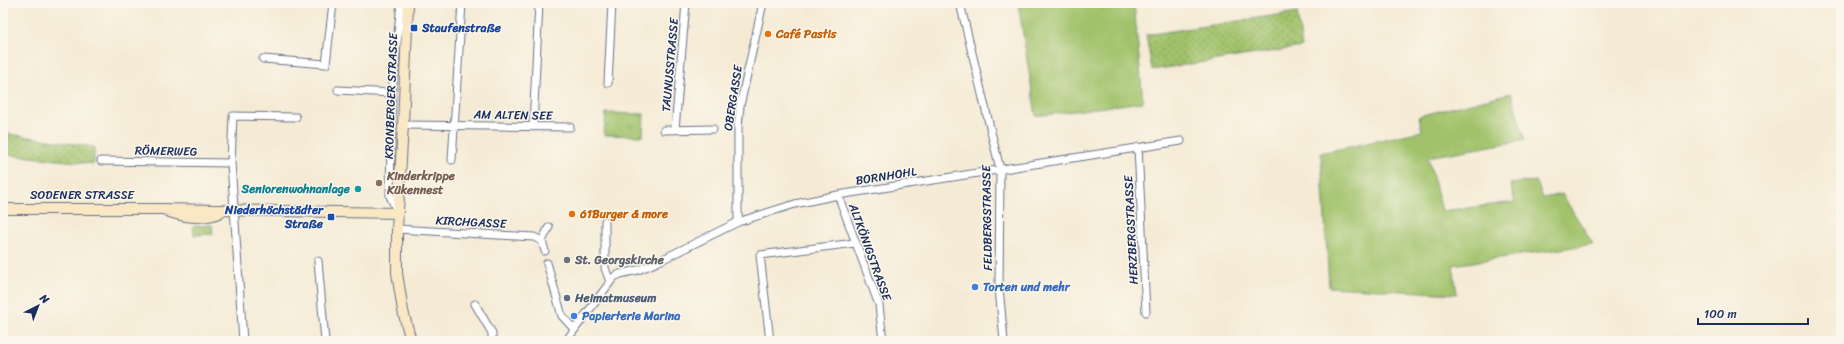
<svg xmlns="http://www.w3.org/2000/svg" width="1844" height="344" font-family="Sriracha,sans-serif">
<defs>
<pattern id="grass-dots" width="8" height="8" patternUnits="userSpaceOnUse"><rect width="8" height="8" fill="#a1c26b"/><path d="M2 2h.1M6 6h.1" fill="none" stroke="#829e5b" stroke-width="1.8" stroke-linecap="round"/></pattern>
<pattern id="park-tufts" width="24" height="20" patternUnits="userSpaceOnUse"><rect width="24" height="20" fill="#a1c26b"/><path d="M3 7l-1-3M5 7V3M7 7l1-3M15 17l-1-3M17 17v-4M19 17l1-3" fill="none" stroke="#829e5b"/></pattern>
</defs>
<rect width="100%" height="100%" fill="#fbf7ec"/>
<filter id="ink" filterUnits="userSpaceOnUse"><feTurbulence type="fractalNoise" baseFrequency=".025" numOctaves="2"/><feDisplacementMap in="SourceGraphic" scale="8" xChannelSelector="R" yChannelSelector="G"/><feConvolveMatrix kernelMatrix="1 2 1 2 8 2 1 2 1" color-interpolation-filters="sRGB"/></filter>
<filter id="wash" filterUnits="userSpaceOnUse"><feTurbulence type="fractalNoise" baseFrequency=".012" numOctaves="4" result="noise"/><feDisplacementMap in="SourceGraphic" scale="16" xChannelSelector="R" yChannelSelector="G"/><feGaussianBlur stdDeviation="0.9" result="paint"/><feColorMatrix in="noise" values="0 0 0 0 0 0 0 0 0 0 0 0 0 0 0 0 0 1.4 0 .05"/><feComposite in="paint" operator="in"/></filter>
<g filter="url(#wash)">
<rect width="100%" height="100%" fill="#f5ebd5"/>
<path fill="url(#grass-dots)" stroke="#5e7864" d="M1297,12L1302,47L1152,70L1146,35Z
M3,133L94,147V164L3,154Z"/>
<path fill="url(#park-tufts)" stroke="#5e7864" d="M606,113L644,114L643,136L604,135Z"/>
<path fill="#a1c26b" stroke="#5e7864" d="M1018,3H1134L1143,102L1036,116Z
M1511,93L1525,140L1428,157L1442,211L1515,202L1510,184L1536,181L1543,198L1562,194L1593,244L1453,265L1457,294L1329,287L1321,153L1422,131L1419,116Z
M212,225L213,234L194,235L193,226Z"/>
</g>
<g filter="url(#ink)">
<g fill="none" stroke-linecap="round" stroke-linejoin="round">
<defs>
<path id="street" d="M960,3L1000,169L999,288L1004,341
M263,59L326,64L333,3
M608,83L612,3
M338,90L392,93
M403,125L570,127
M533,127L539,3
M675,129L686,3
M664,130L713,129
M1138,147L1146,312
M452,160L462,3
M101,161L231,163
M838,195L879,305L883,341
M397,211L390,196L392,93L401,3
M605,221V268L610,282
M738,222V128L740,106L763,3
M397,229L534,237L542,241L545,251
M542,241L549,227
M318,261L325,341
M547,263L562,316L574,329
M475,304L492,333V341
M243,341L231,163L233,116L296,117
M566,341L614,277L620,274L638,270L655,263L738,222L795,204L838,195L1181,141
M770,341L760,255L855,243"/>
<path id="secondary" d="M408,3L403,125L397,229V273L403,311L411,341
M3,209H161L398,213
M167,211C184,218 202,219 219,213"/>
</defs>
<use href="#street" stroke="#677188" stroke-width="9"/>
<use href="#secondary" stroke="#677188" stroke-width="12"/>
<use href="#street" stroke="#fff" stroke-width="7"/>
<use href="#secondary" stroke="#fae7c3" stroke-width="10"/>
</g>
</g>
<g fill="#1a4fb4" stroke="#fbf7ec" stroke-width="1.5">
<rect x="410" y="24" width="8" height="8" rx="2"/>
<rect x="327" y="213" width="8" height="8" rx="2"/>
</g>
<g fill="#e8710a" stroke="#fbf7ec" stroke-width="1.5">
<circle cx="768" cy="34" r="4"/>
<circle cx="572" cy="214" r="4"/>
</g>
<circle fill="#8d6e63" stroke="#fbf7ec" stroke-width="1.5" cx="379" cy="183" r="4"/>
<circle fill="#0f9aa8" stroke="#fbf7ec" stroke-width="1.5" cx="358" cy="189" r="4"/>
<circle fill="#6b7280" stroke="#fbf7ec" stroke-width="1.5" cx="567" cy="260" r="4"/>
<g fill="#3f7fe0" stroke="#fbf7ec" stroke-width="1.5">
<circle cx="975" cy="287" r="4"/>
<circle cx="574" cy="316" r="4"/>
</g>
<circle fill="#5c6f8a" stroke="#fbf7ec" stroke-width="1.5" cx="567" cy="298" r="4"/>
<g text-anchor="middle" stroke-width="3" stroke-linejoin="round" paint-order="stroke">
<g font-size="12" font-weight="bold" fill="#164399" stroke="#fbf7ec" text-anchor="start">
<text x="422" y="32">Staufenstraße</text>
<text x="323" y="214" text-anchor="end">Niederhöchstädter<tspan x="323" dy="14">Straße</tspan></text>
</g>
<g font-size="12" font-weight="bold" fill="#c56008" stroke="#fbf7ec" text-anchor="start">
<text x="776" y="38">Café Pastis</text>
<text x="580" y="218">61Burger &amp; more</text>
</g>
<g font-size="12" fill="#1b2f5e" stroke="#fbf7ec">
<text transform="translate(670 65) rotate(-85)" y="4">TAUNUSSTRASSE</text>
<text transform="translate(391 96) rotate(-88)" y="4">KRONBERGER STRASSE</text>
<text transform="translate(733 98) rotate(-81)" y="4">OBERGASSE</text>
<text transform="translate(513 115) rotate(1)" y="4">AM ALTEN SEE</text>
<text transform="translate(166 151) rotate(1)" y="4">RÖMERWEG</text>
<text transform="translate(886 176) rotate(-9)" y="4">BORNHOHL</text>
<text x="82" y="199">SODENER STRASSE</text>
<text transform="translate(987 218) rotate(-91)" y="4">FELDBERGSTRASSE</text>
<text transform="translate(471 222) rotate(3)" y="4">KIRCHGASSE</text>
<text transform="translate(1131 230) rotate(-93)" y="4">HERZBERGSTRASSE</text>
<text transform="translate(870 252) rotate(70)" y="4">ALTKÖNIGSTRASSE</text>
</g>
<g font-size="12" font-weight="bold" fill="#785e54" stroke="#fbf7ec" text-anchor="start">
<text x="387" y="180">Kinderkrippe<tspan x="387" dy="14">Kükennest</tspan></text>
</g>
<g font-size="12" font-weight="bold" fill="#0d838f" stroke="#fbf7ec" text-anchor="end">
<text x="350" y="193">Seniorenwohnanlage</text>
</g>
<g font-size="12" font-weight="bold" fill="#5b616d" stroke="#fbf7ec" text-anchor="start">
<text x="575" y="264">St. Georgskirche</text>
</g>
<g font-size="12" font-weight="bold" fill="#366cbe" stroke="#fbf7ec" text-anchor="start">
<text x="983" y="291">Torten und mehr</text>
<text x="582" y="320">Papierterie Marina</text>
</g>
<g font-size="12" font-weight="bold" fill="#4e5e75" stroke="#fbf7ec" text-anchor="start">
<text x="575" y="302">Heimatmuseum</text>
</g>
</g>
<rect width="1844" height="344" fill="none" stroke="#fbf7ec" stroke-width="16"/>
<g transform="translate(38 306) rotate(42)" stroke="#fbf7ec" stroke-width="3" paint-order="stroke">
<path d="M0-3L7 15L0 10L-7 15Z" fill="#1b2f5e"/>
<text y="-6" font-size="11" font-weight="bold" text-anchor="middle" fill="#1b2f5e">N</text>
</g>
<path d="M1698 318v6h110v-6" fill="none" stroke="#1b2f5e" stroke-width="2"/>
<text x="1704" y="318" font-size="12" fill="#1b2f5e" stroke="#fbf7ec" stroke-width="3" paint-order="stroke">100 m</text>
</svg>
